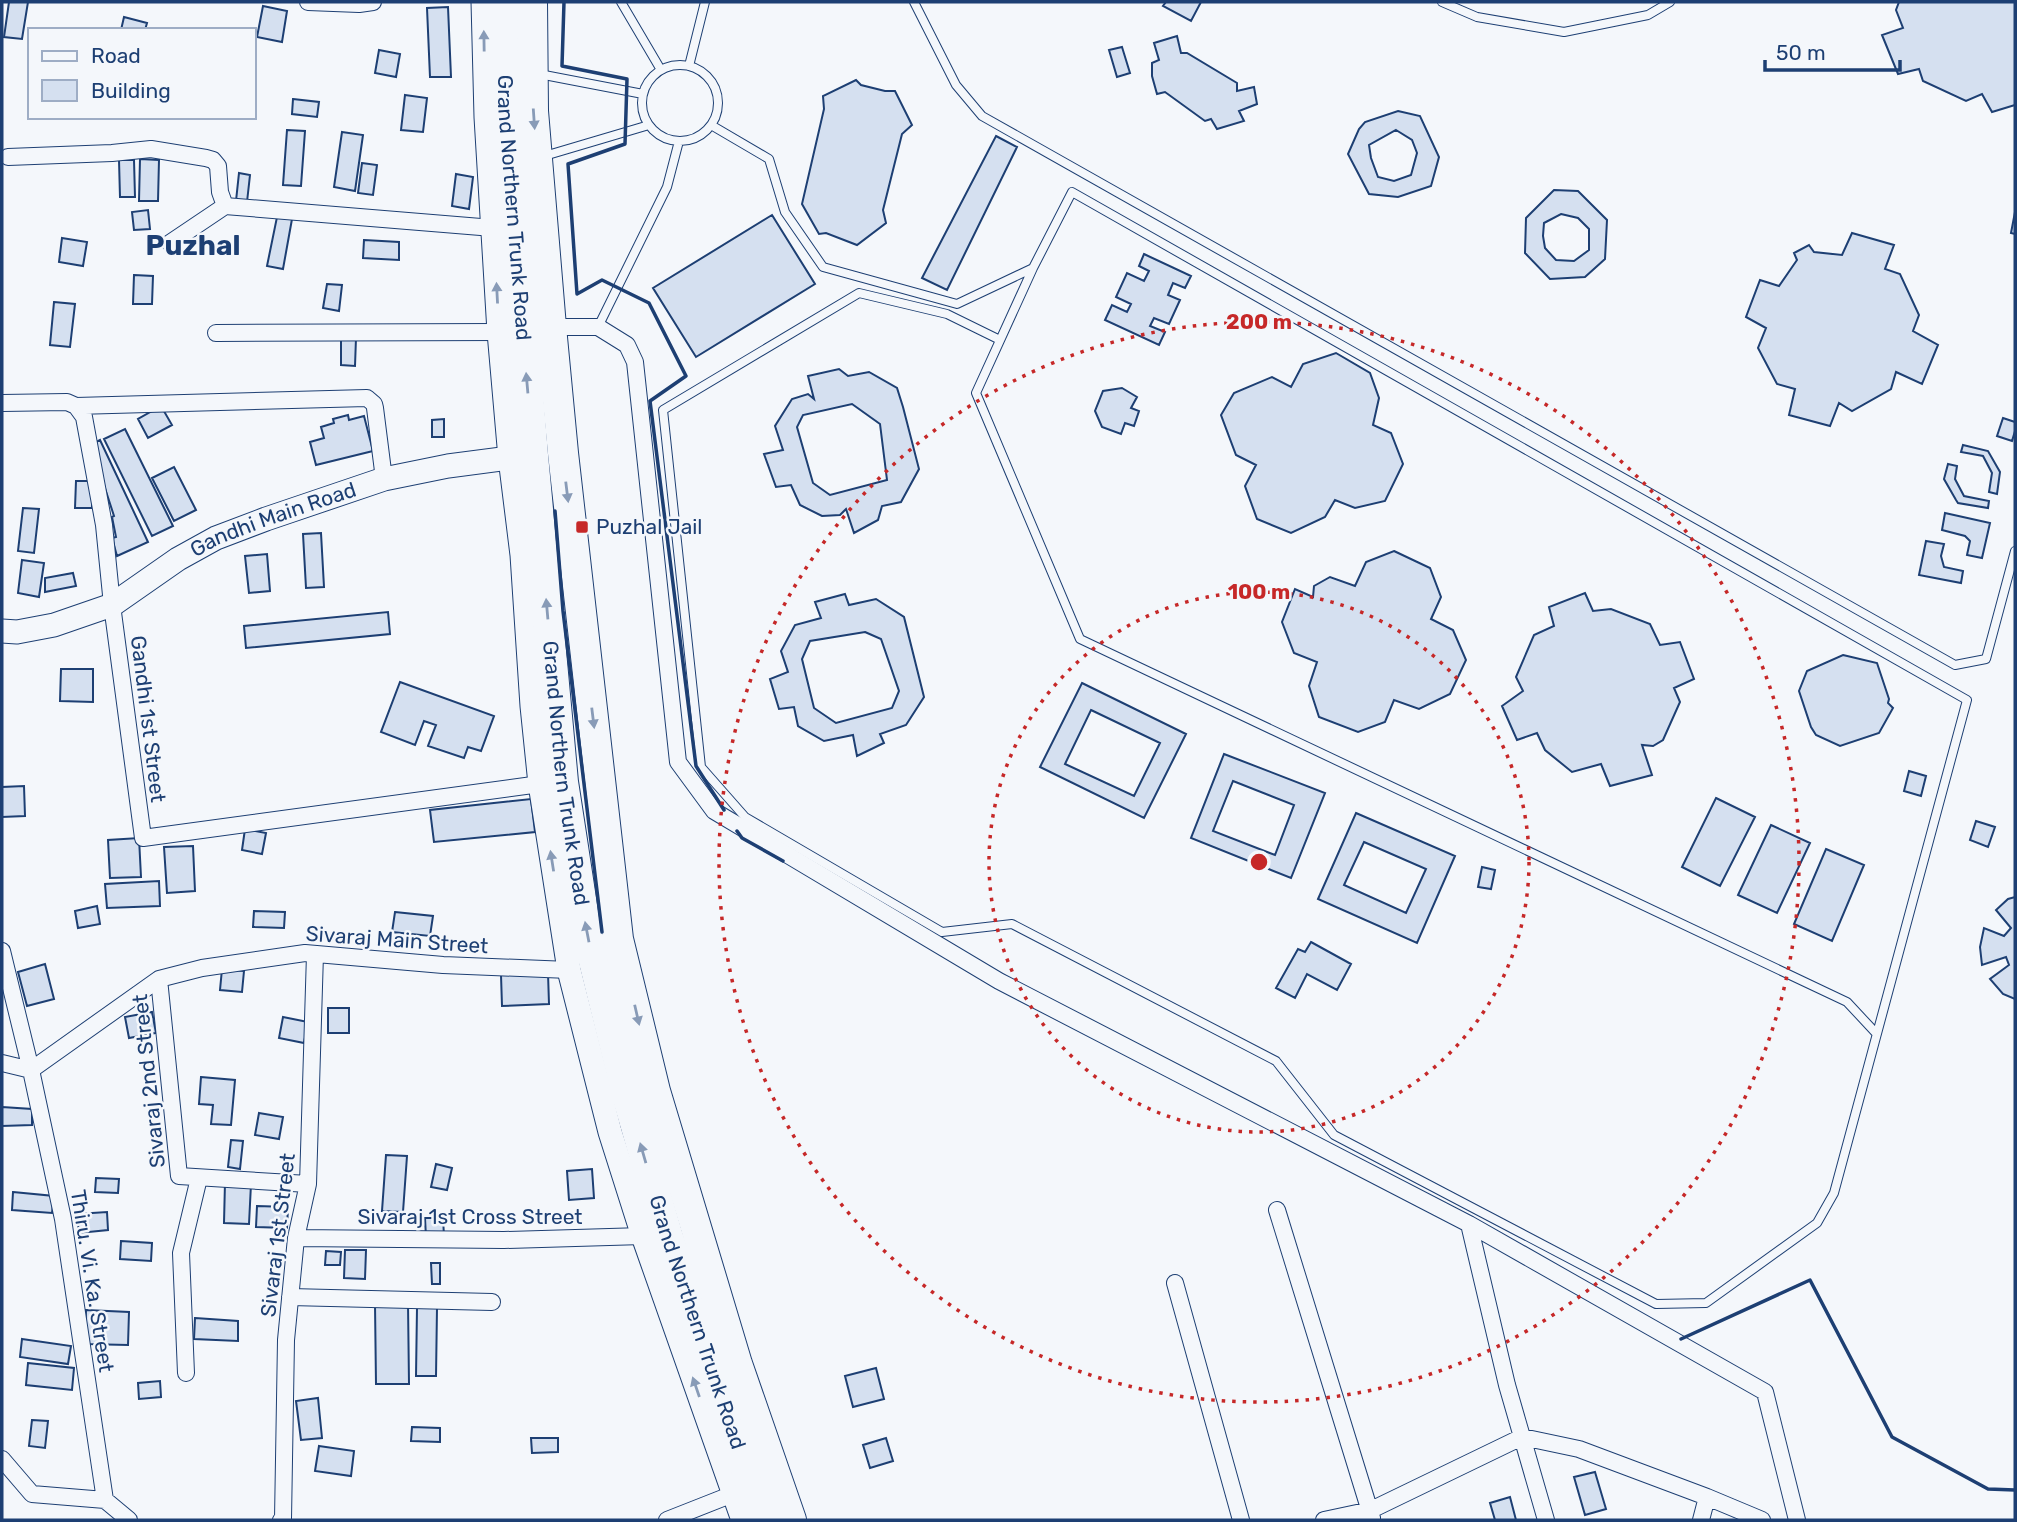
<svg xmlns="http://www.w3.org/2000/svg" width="2017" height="1522" font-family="Rubik,sans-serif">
<rect width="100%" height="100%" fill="#f4f7fb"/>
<path fill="#d5e0f0" stroke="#1d3f73" stroke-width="2" fill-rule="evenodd" d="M9,2H28L22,39L4,37Z
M1166,2H1201L1191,21L1163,6Z
M1899,2H2015V105L1992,112L1982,94L1966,101L1923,81L1919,69L1898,74L1882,35L1903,28L1896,10Z
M263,6L287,11L282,42L257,37Z
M448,7L451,77H430L427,8Z
M124,17L147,23L145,30H121Z
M1177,36L1181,53H1187L1237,83V91L1254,87L1257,104L1239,111L1244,121L1217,129L1211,119L1205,121L1165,92L1157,94L1152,76V63L1159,60L1154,43Z
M1122,47L1130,73L1117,77L1109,50Z
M379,50L400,54L396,77L375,73Z
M856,80L861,85L885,91H895L912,125L902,134L883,210L886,223L857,245L826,233L819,234L802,204L824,109L823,96Z
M405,95L427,98L423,132L401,130Z
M293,99L319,102L317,117L292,114Z
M1398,111L1420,116L1439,157L1431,186L1398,197L1369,194L1348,154L1359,129L1365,122ZM1396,130L1412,140L1417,153L1411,175L1394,181L1378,177L1371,158L1369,145Z
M287,130L305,131L301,186L283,185Z
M342,132L363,135L355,191L334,187Z
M996,136L1017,147L947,290L922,278Z
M140,159L159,160L158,201H139Z
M119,160H134L135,197H120Z
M362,163L377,165L373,195L358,193Z
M239,173L250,175L247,202L236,201Z
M456,174L473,177L469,209L452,206Z
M1554,190L1578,191L1607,220L1605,259L1585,277L1550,279L1525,253L1526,218ZM1561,214L1578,218L1589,229V250L1574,261L1556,260L1545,248L1543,236L1544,223Z
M148,210L150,229L134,230L132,212Z
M2015,212V234L2011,233Z
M772,215L815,284L696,357L653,288Z
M277,217L292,219L283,269L267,266Z
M1852,233L1894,245L1885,269L1900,274L1919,315L1913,331L1938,345L1922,384L1896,372L1891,389L1852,411L1839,403L1830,426L1789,415L1795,389L1777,384L1758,348L1766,328L1746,317L1760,280L1779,286L1797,260L1794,253L1809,245L1814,252L1842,255Z
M62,238L87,242L83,266L59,262Z
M364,240L399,242V260L363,258Z
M1144,254L1191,276L1185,288L1173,283L1168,295L1180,300L1169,324L1154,318L1150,326L1165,332L1159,345L1105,320L1112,305L1127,312L1131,304L1116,297L1127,273L1144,281L1149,271L1139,266Z
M134,275L153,276L152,304H133Z
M327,284L342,285L339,311L323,308Z
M54,302L75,304L70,347L50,345Z
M341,337L356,338L355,366L341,365Z
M1336,353L1370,373L1379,398L1373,425L1391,433L1403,464L1385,501L1355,508L1335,500L1325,517L1291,533L1257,519L1245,486L1256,465L1236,455L1221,415L1234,393L1272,377L1291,387L1303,364Z
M839,369L848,376L869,372L897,388L903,407L919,469L901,502L882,506L878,520L854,533L846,509L840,515L822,516L800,505L791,485L776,487L764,454L783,450L775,426L792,399L808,394L814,399L808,376ZM852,404L880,424L887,480L830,495L813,483L797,427L803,415Z
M1122,388L1137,397L1131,408L1139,411L1134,426L1125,423L1121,434L1102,427L1095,411L1103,391Z
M161,406L172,425L148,438L138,419Z
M348,415L349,420L364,416L373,451L316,465L310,442L324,438L321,427L334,423L333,419Z
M2003,418L2015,422V431L2012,441L1997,436Z
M444,419V437H432V420Z
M125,429L173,526L152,536L104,439Z
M100,440L148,542L117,556L112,538L116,537L112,517L114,516L91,445Z
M1963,445L1988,451L2000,472L1997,494L1989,492L1992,473L1983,456L1961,452Z
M1948,464L1957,466L1955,479L1964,496L1989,501L1988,508L1958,503L1956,500L1944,479Z
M174,467L196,510L174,521L152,478Z
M76,481H92V508H75Z
M23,508L39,509L34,553L18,551Z
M1945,513L1990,523L1982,558L1967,555L1970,541L1965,536L1942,530Z
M321,533L324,587L306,588L303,534Z
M1926,541L1944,544L1941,556L1944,567L1963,571L1961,583L1919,575Z
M1394,551L1430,568L1441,597L1431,619L1453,630L1466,660L1450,694L1419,709L1394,700L1385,722L1358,732L1319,717L1309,686L1317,662L1294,653L1282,622L1295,589L1313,597L1314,586L1330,577L1355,586L1366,562Z
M267,554L270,591L249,593L245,556Z
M22,560L44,563L39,597L18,593Z
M73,573L76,586L45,592V578Z
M1585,593L1593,611L1611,609L1650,624L1660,645L1680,642L1694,679L1674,688L1680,702L1663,740L1653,746L1642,745L1652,775L1610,786L1601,764L1572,772L1545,750L1537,733L1517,740L1502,706L1523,691L1516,677L1534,635L1554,626L1549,607Z
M845,594L849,605L876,599L904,617L924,697L906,725L880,734L884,743L857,756L853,735L824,741L798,726L794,707L779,709L770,679L788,672L781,651L795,625L821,618L815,602ZM865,632L881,639L899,691L892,708L836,723L814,708L802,659L810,641Z
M388,612L390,634L246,648L244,626Z
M1843,655L1877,663L1889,699L1888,703L1893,708L1879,733L1840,746L1816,735L1811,727L1799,691L1807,671Z
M61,669H93V702L60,701Z
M400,682L494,716L481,751L468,747L464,758L428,746L436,725L424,721L415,745L381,732Z
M1082,683L1186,734L1144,818L1040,767ZM1091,710L1160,743L1134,796L1065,764Z
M1224,754L1325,793L1291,878L1191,838ZM1233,781L1294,805L1275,855L1213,831Z
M1909,771L1926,776L1921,796L1904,791Z
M24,786L25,816L2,817V787Z
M1716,798L1755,817L1720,886L1682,867Z
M531,799L535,832L434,842L430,810Z
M1356,813L1455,856L1417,943L1318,899ZM1364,842L1426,869L1406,913L1344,885Z
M1976,821L1995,827L1988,847L1970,840Z
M1771,825L1810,843L1777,913L1738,895Z
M245,829L266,833L262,854L242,850Z
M139,838L141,877L110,878L108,840Z
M193,846L195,891L167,893L164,847Z
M1826,849L1864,865L1832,941L1794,924Z
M1482,867L1495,870L1491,889L1478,887Z
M159,881L160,906L107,908L105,884Z
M2015,897V999L2003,994L1990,979L2009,965L2006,957L1982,965L1980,947L1984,928L2004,936L2011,928L1996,910L2008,899Z
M97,906L100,924L78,928L75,911Z
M254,911L285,912L284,928L253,927Z
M395,912L433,916L430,936L392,932Z
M1311,942L1351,964L1337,990L1307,974L1295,998L1276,988L1298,949L1305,952Z
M45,964L54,999L27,1006L18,972Z
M222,969L244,971L242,992L220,990Z
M548,973L549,1004L502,1006L501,975Z
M328,1008H349V1033H328Z
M152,1012L156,1033L129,1038L125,1017Z
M283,1017L308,1022L304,1043L279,1038Z
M201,1077L235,1080L231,1125L211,1124L213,1105L199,1104Z
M2,1107L32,1109V1125L2,1126Z
M259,1113L283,1117L279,1139L255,1135Z
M231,1140L243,1141L240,1169L228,1167Z
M386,1155L407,1156L403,1212L382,1211Z
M436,1164L452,1168L447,1190L431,1187Z
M592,1169L594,1198L569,1200L567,1171Z
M96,1178L119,1179L118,1193L95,1192Z
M225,1182L251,1184L249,1224L224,1223Z
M13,1192L54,1196L52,1213L12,1210Z
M257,1206L288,1207L287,1228L256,1227Z
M107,1212L108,1230L79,1233L77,1214Z
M425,1218H443L444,1236L426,1237Z
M121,1241L152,1243L151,1261L120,1259Z
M345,1250H366L365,1279L344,1278Z
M326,1251L341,1252L340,1265H325Z
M431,1263H440V1284H432Z
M408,1303L409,1384H376L375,1304Z
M417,1308H437L436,1376H416Z
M86,1310L129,1312L128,1345L85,1344Z
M195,1318L238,1321V1341L194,1339Z
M22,1339L71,1346L68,1364L20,1357Z
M28,1363L74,1368L72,1390L26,1385Z
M876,1368L884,1399L853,1407L845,1376Z
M160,1381L161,1397L139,1399L138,1383Z
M318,1398L322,1438L301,1440L296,1401Z
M32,1420L48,1421L45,1448L29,1446Z
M412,1427L440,1428V1442L411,1441Z
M531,1438H558V1452L532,1453Z
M886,1438L893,1461L870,1468L863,1445Z
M319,1446L354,1451L351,1476L315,1471Z
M1595,1472L1606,1509L1585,1515L1574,1477Z
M1510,1497L1516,1520H1495L1490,1503Z"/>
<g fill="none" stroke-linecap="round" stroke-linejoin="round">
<defs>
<path id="lane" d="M621,2L661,70
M914,2L956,85L982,116L1955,665L1986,659L2015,551
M1442,2L1477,17L1564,32L1648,15L1670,2
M642 103a38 38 0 1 1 76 0a38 38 0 1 1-76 0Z
M689,66L705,2
M539,74L643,94
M711,125L769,159L785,212L823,267L957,304L1033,268L976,393L1080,639L1847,1002L1875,1032L1877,1033
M541,157L649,125
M598,327L667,187L679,141
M1000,340L947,314L859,293L663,410L701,767L745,817L942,932L1012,924L1276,1061L1334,1135L1656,1304L1706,1303L1817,1223L1834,1193L1967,700L1072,192L1033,268"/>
<path id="street" d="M308,2L359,4L373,2
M8,157L112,153L151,149L206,158L213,160L218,166L220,192L225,206L493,228
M170,243L225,206
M551,327H598L627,345L635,362L678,762L714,811L999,981L1469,1224L1765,1392L1797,1520
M216,333L499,332
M2,403L67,402L76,406L84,417L104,525L112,605L143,838L540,784
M76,406L367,398L374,404L375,408L384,479
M2,951L31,1070L63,1219L105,1500
M159,979L179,1176L308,1184
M2,1063L31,1070L159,979L202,968L305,953L443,965L569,970
M1277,1210L1372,1518
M1469,1224L1507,1385L1546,1520
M296,1238L504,1240L643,1236
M1175,1283L1241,1520
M290,1297L492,1302
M186,1373L181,1253L199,1178
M2,1459L32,1494L105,1500L129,1520
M281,1520L283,1519L286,1340L296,1238L308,1184L315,954
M667,1520L733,1494
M1324,1520L1371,1510L1522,1437L1579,1449L1707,1497L1762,1520
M1701,1520L1707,1497"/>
<g id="secondary">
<path d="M483,2L486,117L499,332L510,458L522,555L532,706L540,784L569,970L610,1132L643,1236L743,1520"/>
<path id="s1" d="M2,631L17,632L54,625L112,605L178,559L216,538L266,519L384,479L448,466L525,456"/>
</g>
<g id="highway">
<path id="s2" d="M505,2V105L533,455L563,782L585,925L627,1095L667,1234L763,1520"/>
<path d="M532,2L533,111L551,327L563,453L618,939L655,1091L737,1364L791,1520"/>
</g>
</defs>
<use href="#lane" stroke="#1d3f73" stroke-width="10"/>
<use href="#street" stroke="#1d3f73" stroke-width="18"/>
<use href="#secondary" stroke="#1d3f73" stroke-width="25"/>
<use href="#highway" stroke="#1d3f73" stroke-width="32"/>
<use href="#lane" stroke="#f4f7fb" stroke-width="8"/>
<use href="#street" stroke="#f4f7fb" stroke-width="16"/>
<use href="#secondary" stroke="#f4f7fb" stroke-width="23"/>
<use href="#highway" stroke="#f4f7fb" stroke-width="30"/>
<path stroke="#1d3f73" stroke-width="3.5" d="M564,2L562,66L627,79L625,144L568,164L577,294L602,280L649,303L686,376L650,401L696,766L724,810
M555,511L563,611L602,932
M737,831L742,838L783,861
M1681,1339L1810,1280L1892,1437L1988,1489L2015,1490"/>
</g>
<defs><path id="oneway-solid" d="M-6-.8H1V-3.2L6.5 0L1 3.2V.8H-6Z" transform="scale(1.75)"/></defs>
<g fill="#889bb7">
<use href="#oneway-solid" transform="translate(484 41) rotate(-91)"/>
<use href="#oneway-solid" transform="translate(534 119) rotate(86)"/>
<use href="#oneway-solid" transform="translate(497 293) rotate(-93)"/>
<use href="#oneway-solid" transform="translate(527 383) rotate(-95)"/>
<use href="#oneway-solid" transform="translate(567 492) rotate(83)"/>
<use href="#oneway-solid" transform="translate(547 609) rotate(-95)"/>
<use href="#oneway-solid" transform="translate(593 718) rotate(83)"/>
<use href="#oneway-solid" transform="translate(552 861) rotate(-99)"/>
<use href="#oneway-solid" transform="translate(587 932) rotate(-101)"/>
<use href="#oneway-solid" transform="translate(637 1015) rotate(77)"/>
<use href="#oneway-solid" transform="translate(643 1153) rotate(-106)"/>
<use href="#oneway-solid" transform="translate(696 1387) rotate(-109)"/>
</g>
<g fill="none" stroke="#c62828" stroke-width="3.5" stroke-dasharray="3.5 7">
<circle cx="1259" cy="862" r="270"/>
<circle cx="1259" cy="862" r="540"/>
</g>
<rect fill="#c62828" stroke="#f4f7fb" stroke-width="2.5" x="575" y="520" width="14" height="14" rx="3.5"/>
<g text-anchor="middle" stroke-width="5" stroke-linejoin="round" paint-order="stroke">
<g font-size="21" fill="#1d3f73" stroke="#f4f7fb">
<text dy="7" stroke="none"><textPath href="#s2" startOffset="206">Grand Northern Trunk Road</textPath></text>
<text dy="7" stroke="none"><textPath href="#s1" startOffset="298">Gandhi Main Road</textPath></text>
<text transform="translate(148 719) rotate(83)" y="7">Gandhi 1st Street</text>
<text dy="7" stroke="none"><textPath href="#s2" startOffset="774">Grand Northern Trunk Road</textPath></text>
<text transform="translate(397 940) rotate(4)" y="7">Sivaraj Main Street</text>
<text transform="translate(149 1081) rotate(-96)" y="7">Sivaraj 2nd Street</text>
<text x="470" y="1224">Sivaraj 1st Cross Street</text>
<text transform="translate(278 1235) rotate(-83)" y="7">Sivaraj 1st Street</text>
<text transform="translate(92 1281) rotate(81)" y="7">Thiru. Vi. Ka. Street</text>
<text dy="7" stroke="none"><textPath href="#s2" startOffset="1340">Grand Northern Trunk Road</textPath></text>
</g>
<g font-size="21" fill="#1d3f73" stroke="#f4f7fb" text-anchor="start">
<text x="596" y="534">Puzhal Jail</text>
</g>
<g font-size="28" font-weight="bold" fill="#1d3f73" stroke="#f4f7fb">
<text x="193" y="255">Puzhal</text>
</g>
</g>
<circle cx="1259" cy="862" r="10" fill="#c62828" stroke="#f4f7fb" stroke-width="3.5"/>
<g font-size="21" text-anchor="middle" font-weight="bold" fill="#c62828" stroke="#f4f7fb" stroke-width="5" stroke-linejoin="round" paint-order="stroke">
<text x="1259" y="329">200 m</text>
<text x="1259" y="599">100 m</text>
</g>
<rect width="2017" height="1522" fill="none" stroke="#1d3f73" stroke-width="7"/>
<rect x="28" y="28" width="228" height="91" fill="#f4f7fb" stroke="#9eadc5" stroke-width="2"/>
<rect x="42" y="51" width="35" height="10" fill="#f4f7fb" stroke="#9eadc5" stroke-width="2"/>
<text x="91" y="63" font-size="21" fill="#1d3f73">Road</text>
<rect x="42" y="80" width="35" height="21" fill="#d5e0f0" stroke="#9eadc5" stroke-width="2"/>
<text x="91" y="98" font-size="21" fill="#1d3f73">Building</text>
<path d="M1765 60v10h135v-10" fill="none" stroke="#1d3f73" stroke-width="3.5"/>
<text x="1776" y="60" font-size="21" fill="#1d3f73" stroke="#f4f7fb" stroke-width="5" paint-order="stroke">50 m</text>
</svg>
